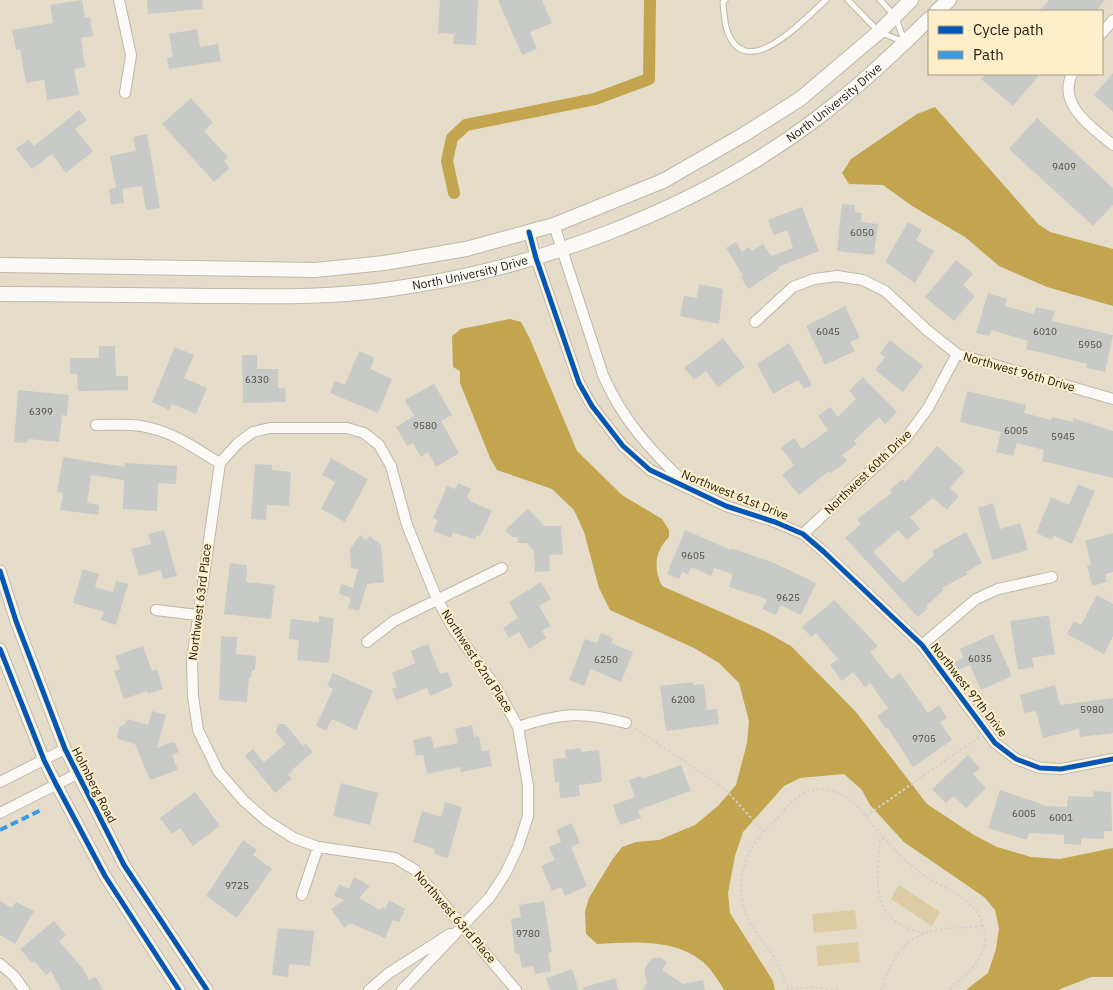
<svg xmlns="http://www.w3.org/2000/svg" width="1113" height="990" font-family="'IBM Plex Sans',sans-serif">
<rect width="100%" height="100%" fill="#e5ddca"/>
<path fill="#dccba3" d="M899,885L940,912L932,926L891,899Z
M855,910L857,929L814,933L812,914Z
M858,942L860,962L818,966L816,946Z"/>
<path fill="#c3a54f" d="M935,107L1038,224L1050,232L1113,249V306L1047,287L999,266L965,237L912,206L883,185L849,184L842,173L851,159L917,114Z
M510,319L521,322L530,339L577,451L622,495L662,519L669,530V537C655,551 653,568 662,586L766,632L791,646L856,712L927,804L974,835L997,847L1031,857L1060,859L1113,848V977H1091L1058,990H966L988,973L996,949L999,928L995,910L984,897L904,842L870,805L862,790L844,774L800,778L784,786L743,832L735,856L728,893L730,913L773,981L775,990H724C719,981 711,969 703,962C675,938 631,942 597,944L586,934L585,911L589,898L612,860L622,847L636,842L659,840L695,825L718,806L736,785L747,743L749,721L739,683L719,663L694,648L610,610L599,588L584,532L574,510L552,489L497,470L490,458L460,383V371L453,367L452,336L461,329Z"/>
<g fill="none" stroke-linecap="round" stroke-linejoin="round">
<path stroke="#c3a54f" stroke-width="12" d="M454,193L447,161L452,138L466,125L595,99L649,79L650,0"/>
</g>
<path fill="#c8cac7" d="M82,0L85,18L90,17L93,36L81,38L85,67L74,69L79,95L47,100L44,80L26,83L20,49L16,50L12,30L53,23L50,5Z
M147,0H202L203,9L148,14Z
M440,0H478L476,45L453,44L454,34L438,33Z
M498,0H542L552,23L530,32L537,49L522,55Z
M1049,0H1105L1096,11H1039Z
M197,29L200,47L218,44L221,61L169,69L167,58L173,57L169,34Z
M1113,73V112L1094,95Z
M986,74H1040L1013,106L981,79Z
M191,98L213,123L204,131L228,157L224,161L230,168L214,182L162,124Z
M79,110L87,120L75,129L93,151L66,173L52,154L32,169L16,149L29,139L34,146Z
M1037,118L1113,188V205L1093,226L1009,149Z
M147,134L160,208L146,210L142,186L122,189L124,203L111,205L109,189L116,188L110,156L136,151L133,137Z
M842,204L855,205V212L862,213L861,222L878,224L874,255L837,251Z
M802,207L819,251L778,267L779,269L748,289L741,277L743,276L726,248L736,242L742,252L749,247L752,251L763,244L771,256L793,248L787,230L774,235L768,220Z
M908,222L922,230L916,240L934,251L915,283L885,262Z
M956,260L973,274L963,285L975,296L954,321L925,297Z
M699,284L723,289L719,324L680,316L684,296L697,298Z
M988,293L1007,299L1005,306L1034,314L1036,307L1055,311L1052,321L1113,335L1105,372L1086,368L1087,364L1026,349L1028,341L991,330L989,336L976,333Z
M845,306L860,338L850,342L855,351L825,365L806,326Z
M723,338L745,367L718,387L706,371L694,380L684,368Z
M890,340L923,366L903,392L875,370L885,357L880,353Z
M789,343L812,385L804,389L798,380L773,394L757,364Z
M99,346H115L116,376H128V390L78,391L77,374H70V358H99Z
M175,347L194,355L184,378L207,388L196,414L172,404L169,410L152,402Z
M359,351L375,358L370,369L392,379L378,413L330,393L335,381L345,385Z
M242,355H257V369H278V388H285L286,402L243,403Z
M863,377L897,412L885,424L879,417L854,441L857,444L842,455L847,461L831,473L829,471L799,495L782,475L794,465L781,448L794,438L802,449L828,430L818,416L830,407L838,417L856,399L849,391Z
M434,384L452,415L441,421L459,453L436,467L428,452L421,457L413,443L407,446L396,427L414,416L405,400Z
M18,390L69,395L67,416L62,415L59,442L28,439L27,443L14,442Z
M967,391L1026,405L1024,413L1051,420L1052,417L1073,422V418L1113,431V478L1042,461L1044,450L1017,443L1013,456L996,452L1001,432L960,422Z
M937,446L965,471L950,488L959,496L947,510L933,498L910,517L920,529L907,540L898,530L873,552L903,583L934,555L932,551L966,532L982,563L966,572L968,574L942,588L944,590L926,606L928,608L918,617L845,538L861,524L857,519L892,493L890,490L903,479L905,482Z
M63,457L125,467V463L177,466L176,484L158,483L157,511L123,509L124,480L91,475L87,503L99,505L98,515L60,510L63,493L57,492Z
M331,458L368,479L345,522L321,509L335,482L322,475Z
M255,464L272,465V470L291,472L289,506L267,505L266,520L251,519Z
M458,483L471,489L467,497L470,501L492,511L480,536L477,535L475,540L453,532L451,538L433,531L438,520L433,518L447,486L455,489Z
M1078,484L1095,491L1072,544L1054,536L1052,540L1036,533L1051,497L1069,505Z
M993,503L1000,529L1020,523L1028,550L992,560L978,508Z
M528,509L544,526H561L563,554L549,555L550,571L535,572L534,551L527,543H518L517,537H512L505,530Z
M164,530L177,576L163,579L161,570L139,576L131,549L151,544L148,534Z
M685,530L731,550V548L774,563L816,583L801,615L781,605L776,615L762,609L767,599L729,587L733,574L714,568L711,576L691,567L688,574L682,572L679,579L667,574Z
M1113,533V572L1105,574L1107,582L1092,586L1087,566L1091,565L1085,541Z
M360,535L366,540L370,536L381,545L384,582L367,584L359,611L348,608L351,598L339,594L341,584L353,588L358,569L351,568L350,549Z
M230,563L247,565L246,582L275,585L271,619L224,614Z
M83,569L99,574L95,587L113,592L116,581L128,584L116,625L101,620L104,612L73,603Z
M541,582L551,599L539,606L551,626L542,631L546,638L529,649L519,632L509,638L503,628L518,618L509,602Z
M1097,595L1113,604V636L1104,654L1067,634L1074,621L1081,625Z
M834,600L878,646L870,652L891,679L900,673L928,713L939,705L947,718L940,722L952,740L913,767L888,728L886,729L877,716L888,708L870,683L865,687L853,672L842,681L830,665L838,659L816,633L811,637L802,627Z
M319,616L334,618L329,663L297,660L299,640L289,639L291,619L319,622Z
M1045,616H1049L1055,654L1032,658L1034,667L1018,670L1010,621Z
M601,633L613,638L611,643L633,652L621,682L591,669L584,686L569,680L585,639L597,643Z
M993,634L1012,676L981,690L970,665L951,673L946,666L964,658L960,649Z
M221,636L237,637L236,654L256,656L255,670H252L251,678H249L247,702L219,700Z
M428,644L440,674L448,672L453,686L430,696L427,688L396,700L392,689L397,687L392,673L415,663L411,651Z
M143,646L152,671L157,669L163,689L148,694L147,691L124,699L114,671L120,669L115,656Z
M333,673L373,691L356,730L332,719L326,731L316,726L333,689L327,686Z
M693,682V685L704,684L707,710L717,709L719,724L666,731L660,686Z
M1055,685L1060,705L1113,698V733L1080,737L1079,729L1043,738L1036,711L1024,713L1020,695Z
M152,711L166,715L157,748L171,742L175,743L179,752L172,755L178,770L150,780L135,744L118,739L117,735L119,727L125,724L127,719L148,725Z
M279,724H285L303,746L306,744L313,752L292,770L293,771L288,775L292,779L275,793L245,756L253,749L264,762L286,744L276,733L277,726Z
M472,725L474,737L479,736L482,751L489,750L492,766L461,772L460,767L427,774L423,755L416,756L413,740L431,736L434,748L458,743L455,729Z
M581,748V752L599,750L602,782L579,785L580,796L560,798L559,782L555,783L553,759L566,758L565,750Z
M968,755L980,768L973,774L986,788L966,808L954,796L946,803L932,789Z
M681,765L691,791L638,810L641,818L620,825L613,805L635,797L629,780L641,776L642,779Z
M341,783L378,793L370,825L333,816Z
M1000,790L1047,806L1067,807L1068,796L1093,797L1094,791L1111,792L1112,831H1104V839L1081,838V845L1064,844V835L1029,833L1027,840L988,828Z
M195,792L220,826L193,846L180,828L172,834L160,818Z
M445,802L462,807L448,858L434,854L435,849L413,842L422,811L441,817Z
M572,823L580,843L571,847L587,886L565,896L561,887L552,891L541,866L555,860L549,847L561,842L556,830Z
M243,840L257,850L253,855L272,869L237,918L206,896Z
M354,877L370,886L359,898L380,910L382,907L385,909L389,900L405,909L399,922L393,920L385,938L350,923L344,928L331,909L344,900L334,896L339,884L349,889Z
M0,901L12,908L16,902L34,911L15,944L0,935Z
M544,901L552,952L548,953L551,971L535,974L534,966L522,968L519,953L515,954L511,919L521,917L519,905Z
M54,921L66,935L59,941L83,969L89,980L96,977L103,990H61L51,971L46,975L34,961L32,963L20,949Z
M278,928L314,931L310,966L289,964L288,977L272,975Z
M660,957L667,962L662,970L683,984L703,980L705,990H642L647,983L644,970L651,959Z
M572,969L579,990H550L546,978Z
M615,978L619,990H583L582,988Z"/>
<g fill="none" stroke-linecap="round" stroke-linejoin="round">
<defs>
<path id="service" d="M725,0L723,2C724,12 724,24 728,33C748,83 805,18 826,0
M848,0L879,32L902,41
M880,0L895,16L904,40"/>
<path id="minor" d="M119,0L131,55L125,93
M1102,33L1113,20
M1072,74C1057,105 1093,128 1113,145
M554,225L603,375C622,419 650,450 684,482
M529,232L536,258L579,383L592,406L623,446L650,470L726,506L775,522L803,534L824,552L922,645L995,743L1016,759L1040,768L1061,769L1113,759
M755,322L793,287L814,279L837,276L863,280L885,291L928,331L957,354L1113,399
M96,425C115,425 135,423 154,429C178,435 199,451 220,463
M220,463L238,443L253,432L270,428H347L364,433L379,445L391,466L407,525L437,599L453,628L497,689L518,727L528,786V816L518,847L505,874L490,897L402,990
M220,463L192,660L193,696L198,730L218,771L244,801L267,821L294,838L318,847L395,858L415,870L516,990
M803,534L906,438L928,408L957,354
M156,610L197,615
M367,642L394,621L502,568
M922,645L976,599L998,589L1052,577
M518,727C561,713 583,711 626,723
M0,782L65,749
M0,813L77,774
M302,895L318,847
M0,964L14,976L24,990
M369,990L389,973L450,934"/>
<path id="tertiary" d="M0,571L16,621L65,749L124,865L207,990
M0,649L44,760L56,784L105,876L179,990"/>
<g id="secondary">
<path d="M937,11L949,0"/>
<path d="M0,265L315,270L384,263L466,249L554,225L663,181L743,135L800,99L879,32L911,0"/>
<path id="s1" d="M0,294C69,294 138,295 207,296C266,296 325,298 384,290C531,271 692,212 812,122C854,91 892,55 929,19"/>
</g>
</defs>
<use href="#service" stroke="#beb8a9" stroke-width="7"/>
<use href="#minor" stroke="#beb8a9" stroke-width="12"/>
<use href="#tertiary" stroke="#beb8a9" stroke-width="13"/>
<use href="#secondary" stroke="#beb8a9" stroke-width="16"/>
<path stroke="#d4d1cc" stroke-width="2" stroke-dasharray="2.5 2.5" stroke-linecap="butt" d="M635,728L725,789L763,831
M866,816L979,737
M884,838L880,840C876,884 870,924 926,933
M838,990L812,987L788,989C783,977 780,965 772,954C759,934 746,925 742,899C737,875 748,848 765,830C770,824 777,820 781,814C791,801 804,788 821,789C850,791 860,811 877,830C889,844 902,858 917,870C933,884 956,890 971,905C979,912 984,925 985,935C987,960 965,975 949,990
M881,990C901,929 924,930 982,926"/>
<use href="#service" stroke="#fbfaf7" stroke-width="5"/>
<use href="#minor" stroke="#fbfaf7" stroke-width="10"/>
<use href="#tertiary" stroke="#fbfaf7" stroke-width="11"/>
<use href="#secondary" stroke="#fbfaf7" stroke-width="14"/>
<path stroke="#3c9bde" stroke-width="4" stroke-dasharray="8 4" stroke-linecap="butt" d="M0,830L43,809"/>
<defs>
<path id="cycleway" d="M529,232L536,258L579,383L592,406L623,446L650,470L726,506L775,522L803,534L824,552L922,645L995,743L1016,759L1040,768L1061,769L1113,759
M0,571L16,621L65,749L124,865L207,990
M0,649L44,760L56,784L105,876L179,990"/>
</defs>
<use href="#cycleway" stroke="#feeeca" stroke-width="8"/>
<use href="#cycleway" stroke="#0057b8" stroke-width="5"/>
</g>
<g text-anchor="middle" stroke-width="4" stroke-linejoin="round" paint-order="stroke">
<g font-size="10" fill="#4e4a40">
<text x="1064" y="170">9409</text>
<text x="862" y="236">6050</text>
<text x="828" y="335">6045</text>
<text x="1045" y="335">6010</text>
<text x="1090" y="348">5950</text>
<text x="257" y="383">6330</text>
<text x="41" y="415">6399</text>
<text x="425" y="429">9580</text>
<text x="1016" y="434">6005</text>
<text x="1063" y="440">5945</text>
<text x="693" y="559">9605</text>
<text x="788" y="601">9625</text>
<text x="980" y="662">6035</text>
<text x="606" y="663">6250</text>
<text x="683" y="703">6200</text>
<text x="1092" y="713">5980</text>
<text x="924" y="742">9705</text>
<text x="1024" y="817">6005</text>
<text x="1061" y="821">6001</text>
<text x="237" y="889">9725</text>
<text x="528" y="937">9780</text>
</g>
<g font-size="12" fill="#262013" stroke="#feeeca">
<text dy="4" stroke="none"><textPath href="#s1" startOffset="878">North University Drive</textPath></text>
<text dy="4" stroke="none"><textPath href="#s1" startOffset="472">North University Drive</textPath></text>
<text transform="translate(1019 372) rotate(16)" y="4">Northwest 96th Drive</text>
<text transform="translate(868 472) rotate(-44)" y="4">Northwest 60th Drive</text>
<text transform="translate(735 495) rotate(22)" y="4">Northwest 61st Drive</text>
<text transform="translate(200 602) rotate(-83)" y="4">Northwest 63rd Place</text>
<text transform="translate(477 661) rotate(57)" y="4">Northwest 62nd Place</text>
<text transform="translate(969 690) rotate(52)" y="4">Northwest 97th Drive</text>
<text transform="translate(94 785) rotate(63)" y="4">Holmberg Road</text>
<text transform="translate(455 917) rotate(49)" y="4">Northwest 63rd Place</text>
</g>
</g>
<rect x="928" y="10" width="175" height="65" fill="#feeeca" stroke="#a89c81"/>
<rect x="938" y="26" width="25" height="8" fill="#0057b8" stroke="#a89c81"/>
<text x="973" y="35" font-size="15" fill="#262013">Cycle path</text>
<rect x="938" y="51" width="25" height="8" fill="#3c9bde" stroke="#a89c81"/>
<text x="973" y="60" font-size="15" fill="#262013">Path</text>
</svg>
